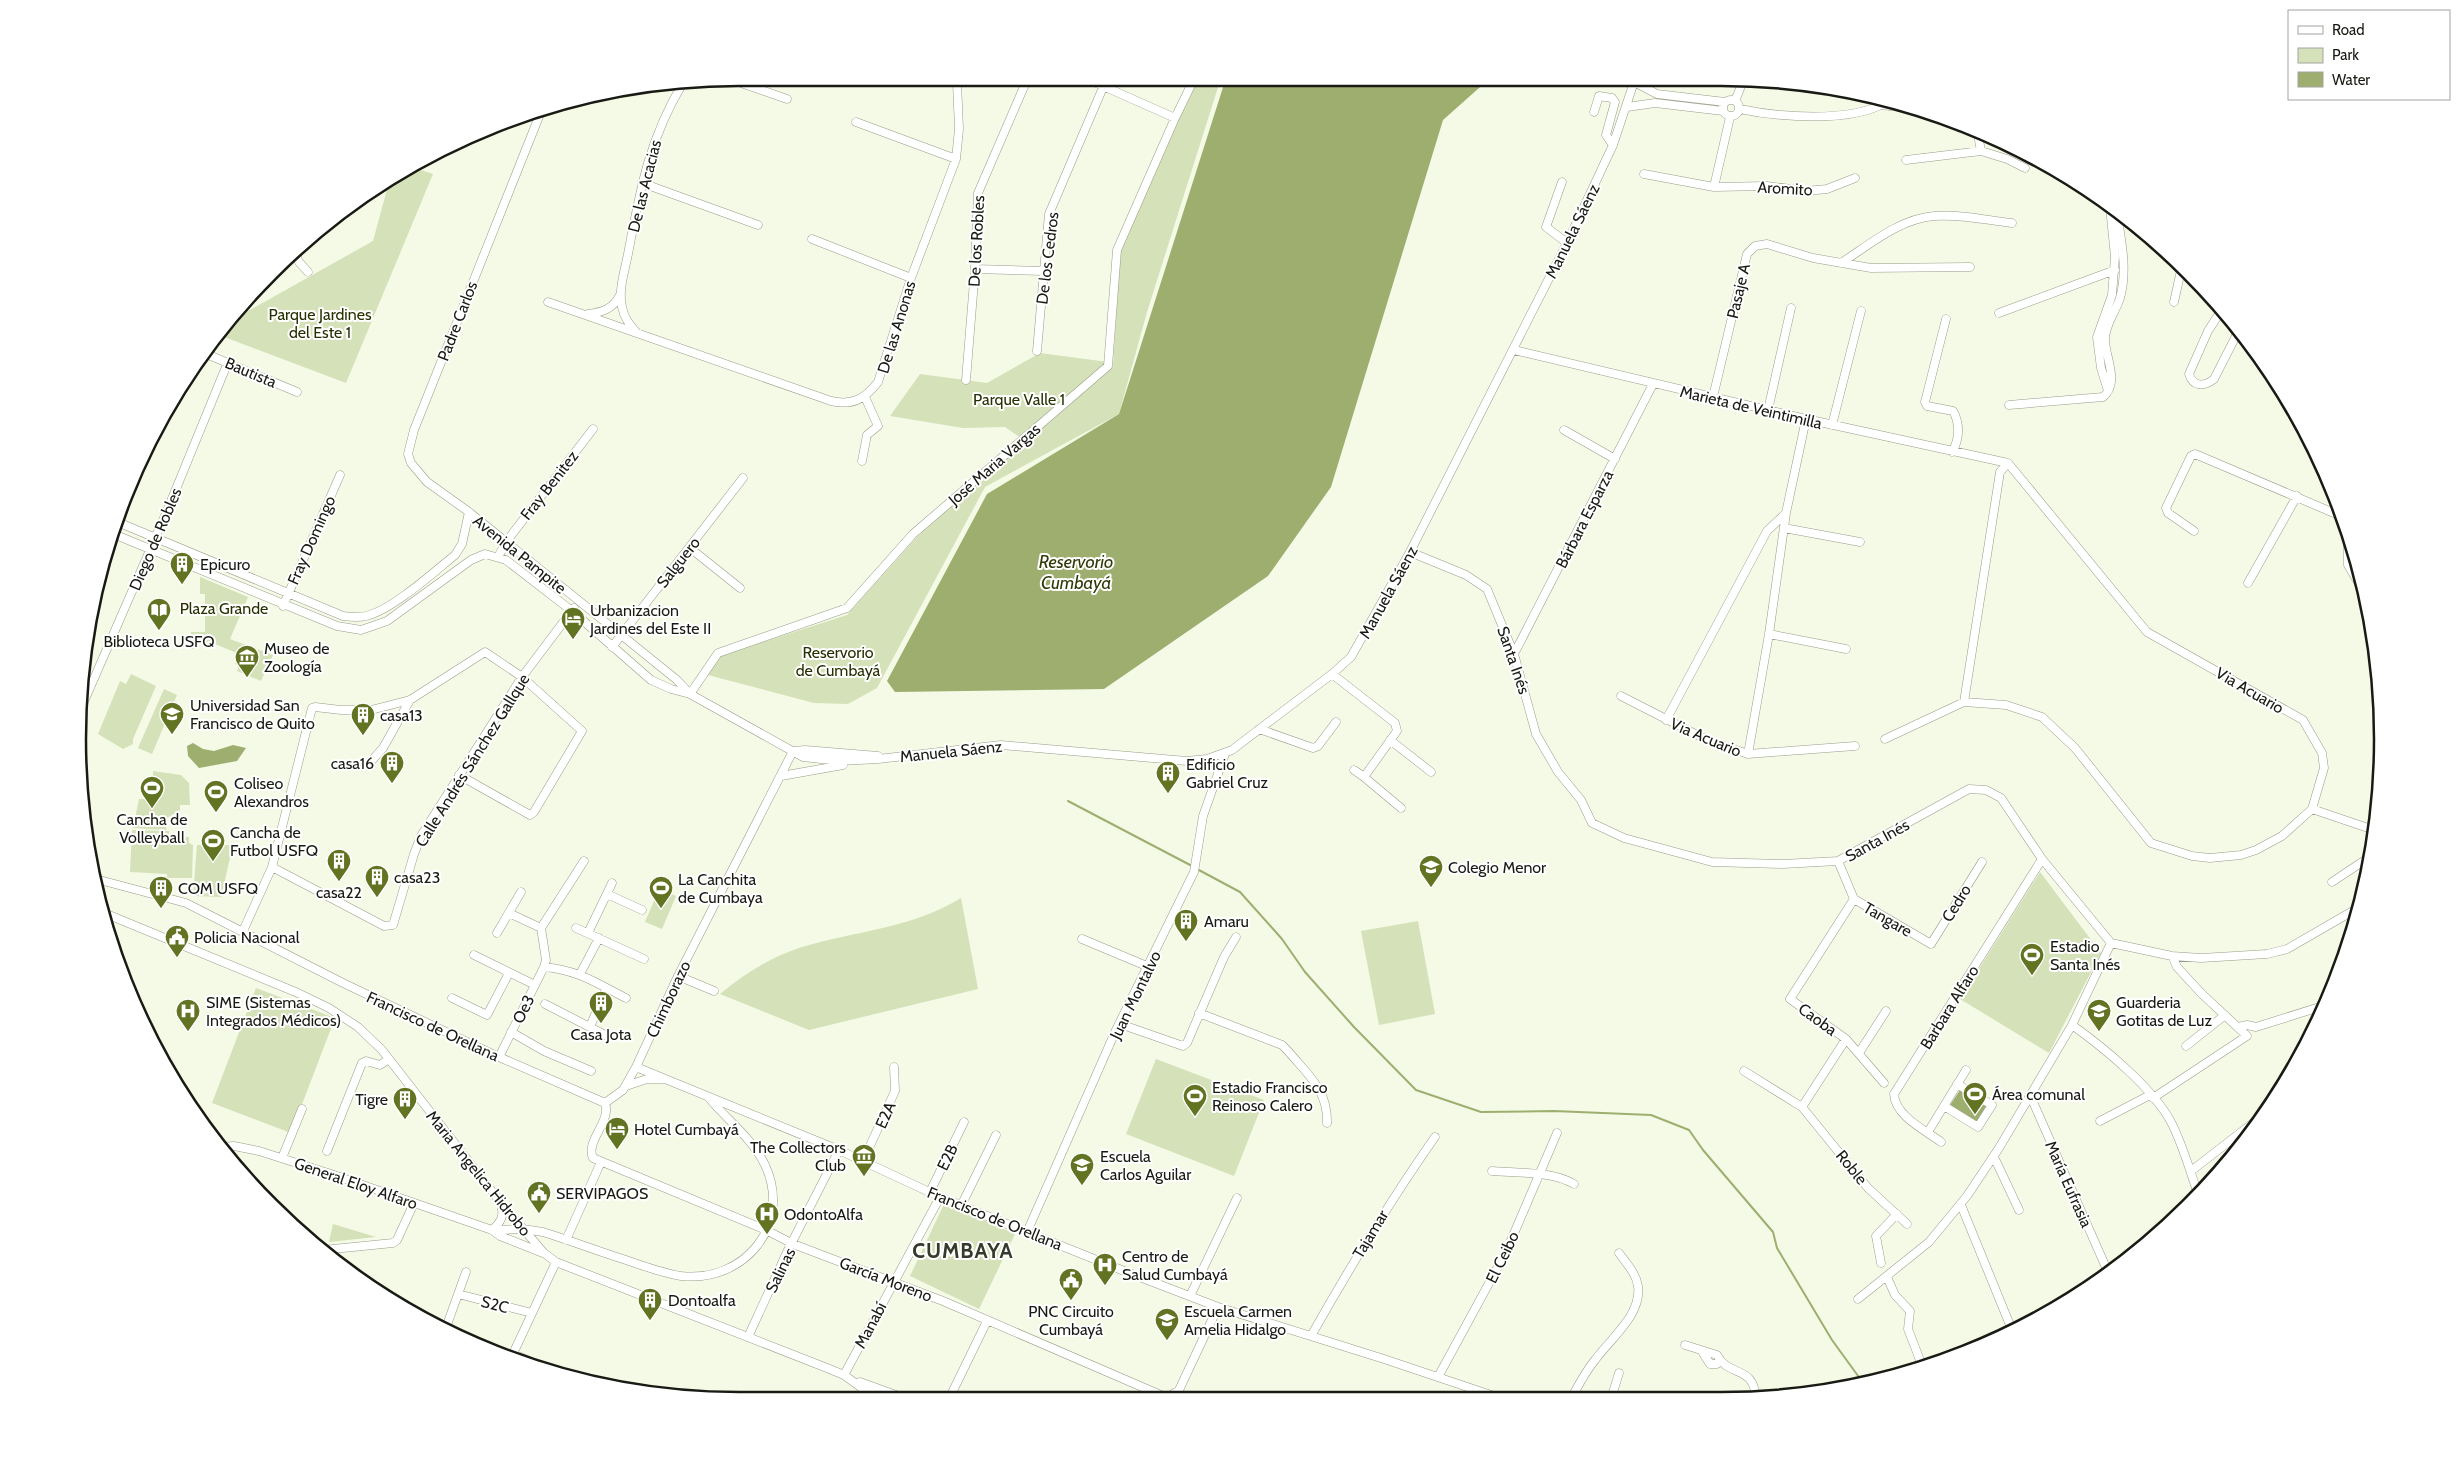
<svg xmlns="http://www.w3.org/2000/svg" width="2460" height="1478" font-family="Cabin,sans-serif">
<rect width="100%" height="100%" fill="#f4fae6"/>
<path fill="#d5e1b8" d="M1190,81H1220L1147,312L1119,414L985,487L877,688L848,704L814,703L708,675L719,656L847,615L916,538L1021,443L1113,366L1120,250Z
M412,167L433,174L346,383L219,335L244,305L248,311L373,241L389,182Z
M1040,353L1108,362L1021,438L1005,427L963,428L890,416L920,374L987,383Z
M200,577L248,597L230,639L273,655L261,681L237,671L239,666L235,664L239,654L208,641L207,643H197V649H191V632H205V594H200Z
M131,674L156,686L133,739V744L123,749L98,734L120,681L126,684Z
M164,689L177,695L152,754L138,748Z
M153,771L181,775L189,783L190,805H180V810L167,818L166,830L133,828L139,799H152Z
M132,830L169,831V836L189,837V843L193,845L192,878H167V874L130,872Z
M197,845H233L221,897L193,896Z
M2040,872L2101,953L2049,1053L1960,999Z
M659,889L676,896L662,929L645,922Z
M961,898L978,989L809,1030L720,994C745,973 771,957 802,947C856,931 913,928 961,898Z
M1418,921L1435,1014L1379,1025L1361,931Z
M256,988L335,1018L291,1133L212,1103Z
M1156,1059L1264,1100L1234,1176L1126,1134Z
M945,1202L1015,1234L979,1309L910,1276Z
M333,1224L376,1237L329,1242Z"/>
<path fill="#9eae6f" d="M1488,80L1443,120L1331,487L1268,576L1104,689L895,692L887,681L987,494L1119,414L1225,81Z
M193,743L203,749L214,751L233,745L246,748L237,761L199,768L188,756L187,746Z
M1960,1090L1990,1106L1979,1124L1950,1105Z"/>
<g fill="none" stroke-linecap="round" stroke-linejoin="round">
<path stroke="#9eae6f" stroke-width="2" d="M1068,801L1192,866
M1197,869L1240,892L1282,939L1305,972L1354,1027L1416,1090L1481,1112L1554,1111L1651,1115L1689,1130L1703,1150L1773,1232L1777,1248L1832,1340L1861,1380"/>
<defs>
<path id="minor" d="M1094,82L1175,118
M1634,82L1657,94L1725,102
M741,83L787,99
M1723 108a8 8 0 1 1 16 0a8 8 0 1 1-16 0Z
M1735,101L1744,79
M1881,105L1917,109
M1627,107L1655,103L1723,111
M542,109L414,430L408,454L411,463L427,482L469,512L677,680L690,694
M1740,109C1777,117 1851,123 1884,103
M1594,112L1599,96L1612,98L1615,102L1606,135L1613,145
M856,122L956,159
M1981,151L2007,159L2025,168
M1906,160L1981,151L1978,135
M1644,174L1714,187L1767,186L1806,191L1827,189L1855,178
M1562,182L1546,227L1567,243
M642,183L758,225
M1714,187L1730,117
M812,239L911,278
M294,251L299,262L308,272
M1841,263C1869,245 1899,219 1934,216C1960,214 1986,220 2012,223
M975,269L1043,271
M548,302L831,401C852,406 865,399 878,382L911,278L956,159L959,129L957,82
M2174,302L2182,266
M2221,311L2208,331L2189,374C2193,387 2204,387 2214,379L2238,332
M1999,313L2115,270
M588,314C603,312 613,309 620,295
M1946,319L1925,402L1927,406L1953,411C1960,423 1960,439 1952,452
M637,333C630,325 624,318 622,307C618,290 625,270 628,254C640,191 649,139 683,83
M1514,350L1806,419L2008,463
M1037,351L1049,214L1104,85
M204,353L297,392
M966,380L975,269L978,193L1026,82
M2108,391L2101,368L2097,337L2112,295L2115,257L2110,207
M1713,397L1747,254L1755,246L1767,244L1813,258L1871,268L1970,267
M2009,405L2103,397C2121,382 2104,356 2105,338C2106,323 2116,311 2120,298C2128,270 2121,240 2117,213
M1768,410L1791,308
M1832,425L1861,311
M1564,430L1615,459
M862,461L867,435L878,426L865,397
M115,521L343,616C350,617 358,618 366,616C392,610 434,572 455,555L462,544L469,512
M1784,528L1860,542
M2194,531L2168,513L2166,508L2191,456L2195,454L2341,516
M111,533L337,626L361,630L387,621L471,560L485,554L506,560L572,611L651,680L671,689L690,694L803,757L840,761L878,759L1001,745L1187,761L1207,759L1232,750L1332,674L1351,657L1410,552L1567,243L1613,145L1635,79
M2348,538V565L2365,594
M690,548L740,588
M1410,552L1466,575L1487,589L1514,654L1536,734L1558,772L1581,800L1592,823L1624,838L1712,862L1783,864L1838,861L1969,789L1986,790L2001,798L2042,859L2111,943L2172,956L2201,958L2267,954L2287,949L2358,908
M498,557L506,542L593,429
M2248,583L2297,496
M283,606L340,475
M1769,634L1846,649
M612,647L743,478
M1514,654L1653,384
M1332,674L1395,723L1397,731L1364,777L1354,770
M690,694L718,653L847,608L913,534L1108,366L1117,250L1175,118L1193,81
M1621,696L1707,740L1748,754L1855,746
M1964,702L2000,472L2008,463
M79,713L167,511L228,362
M1666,720L1767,531L1786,513
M1259,729L1313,748L1318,746L1336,722
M1885,739L1964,702L2006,705L2042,717L2075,748L2151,843L2192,856L2210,858L2241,855L2256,850L2282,836L2312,809L2324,768L2322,753L2303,720L2147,632L2008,463
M1390,740L1431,772
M793,751L805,750L878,756
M1748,754L1769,634L1786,513L1806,419
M367,766L383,748L410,700
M781,776L843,765
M1364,777L1401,808
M2312,809L2374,830
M1838,861L1854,899L1931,944L1982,862
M272,867L384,926L393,925L414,854L421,836L522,677L574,608
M96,879L186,903L343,983L499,1057L605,1103
M2332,882L2371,856
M607,894L642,910
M1854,899L1790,999L1846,1039L1884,1083
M104,913L298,993L329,1008L358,1027L382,1050L501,1203L544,1253L556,1262L827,1368L844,1375L877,1399
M509,913L541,928
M576,928L644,959
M243,931L272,867L312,708L315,707L341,710H371L410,700L485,652L522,677L582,731L534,812L530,815L459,775
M497,933L521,892
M588,933L612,883
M1082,939L1149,967
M474,955L535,985
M544,967C578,970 596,983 626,998
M580,974L599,938
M678,976L714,991
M452,998L487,1015L509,973
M545,1004L609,1037
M1199,1013L1282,1045L1288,1051C1308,1075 1328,1090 1327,1123
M1120,1024L1183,1046L1187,1043L1224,957L1236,937
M2072,1025C2103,1047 2153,1088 2171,1122C2182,1143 2189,1168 2197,1191
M590,1027L606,988
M2238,1027L2247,1025L2256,1027L2326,1005
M511,1032L544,1051L591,1071
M1846,1039L1802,1107L1868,1188L1907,1224
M2186,1046L2225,1015
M1859,1053L1886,1011
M499,1057L544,967L546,960L541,928L584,861
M636,1067L839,1150L940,1197L1124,1271L1218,1307L1384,1359L1503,1399
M1744,1071L1802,1107
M626,1086L647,1079H663
M2030,1095L2108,1272
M2153,1098L2247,1036L2201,993L2177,967L2172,956
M605,1103C612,1121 585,1141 593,1158L766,1230L793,1244L943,1301L1170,1399
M605,1103L623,1090L636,1067L678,976L793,751
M1944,1106L1978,1127L1992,1105L1957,1084
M2100,1121L2150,1095
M1928,1132L1966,1070
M1941,1142C1925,1130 1895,1116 1894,1094L2042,859
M219,1147L234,1146L259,1151L331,1174L492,1230L500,1236L543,1253
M327,1151L362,1063L366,1061L380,1065L389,1059
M1994,1157L2019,1210
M282,1158L302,1109
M863,1161L895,1091L894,1067
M1492,1171C1518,1173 1552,1171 1574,1184
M2191,1171L2262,1116
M930,1192L964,1122
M1961,1205L2012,1330
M961,1206L996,1135
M492,1230L523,1229L543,1232C571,1241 598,1251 626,1260C644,1266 662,1273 681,1276C744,1283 793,1225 765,1165C753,1139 727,1120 709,1098
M492,1230C500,1223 505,1216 501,1205
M1027,1232L1116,1030L1194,872L1203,816L1225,754
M566,1240L601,1162
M323,1250L393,1243L397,1240L414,1203
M1881,1263L1876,1236L1897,1214
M1887,1277L1895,1295L1910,1311L1908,1329L1923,1368
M458,1294L532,1313
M1190,1296L1237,1198
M1858,1299L1929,1242L1967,1196L1999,1148L2072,1025L2111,943
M448,1322L466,1272
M1311,1336C1350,1267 1390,1201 1435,1137
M748,1337L788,1250L839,1150
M1685,1345L1717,1355C1729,1378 1754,1364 1756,1399
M1703,1353L1710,1364H1717L1719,1361
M513,1354L553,1371
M511,1358L556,1262
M844,1375L940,1197
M1438,1377L1506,1252L1557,1133
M860,1382L907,1399
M949,1399L987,1321
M1165,1399L1179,1390L1218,1307
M1571,1399C1578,1386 1585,1372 1595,1360C1610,1339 1642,1315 1638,1286C1636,1273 1626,1263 1619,1253
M1611,1399L1619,1373"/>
</defs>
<use href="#minor" stroke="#979d8a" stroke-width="9"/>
<use href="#minor" stroke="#fff" stroke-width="8"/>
</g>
<defs>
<symbol id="building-pin" viewBox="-11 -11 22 30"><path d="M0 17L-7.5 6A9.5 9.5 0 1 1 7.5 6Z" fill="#627321" stroke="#fff"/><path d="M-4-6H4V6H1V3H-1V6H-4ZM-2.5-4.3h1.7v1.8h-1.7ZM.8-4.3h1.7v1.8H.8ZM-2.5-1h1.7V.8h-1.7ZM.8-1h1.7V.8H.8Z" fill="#fff"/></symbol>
<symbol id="library-pin" viewBox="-11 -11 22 30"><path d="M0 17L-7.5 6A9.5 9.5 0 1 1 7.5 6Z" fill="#627321" stroke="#fff"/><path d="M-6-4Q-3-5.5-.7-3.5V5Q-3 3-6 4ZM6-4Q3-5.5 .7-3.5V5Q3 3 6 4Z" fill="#fff"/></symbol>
<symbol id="hotel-pin" viewBox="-11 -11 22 30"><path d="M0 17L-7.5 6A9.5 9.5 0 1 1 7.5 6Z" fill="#627321" stroke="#fff"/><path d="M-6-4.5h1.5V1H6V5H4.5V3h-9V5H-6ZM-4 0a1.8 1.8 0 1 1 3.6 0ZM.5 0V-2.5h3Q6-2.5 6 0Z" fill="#fff"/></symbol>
<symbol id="museum-pin" viewBox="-11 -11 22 30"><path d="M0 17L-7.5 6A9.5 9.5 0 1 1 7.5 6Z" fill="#627321" stroke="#fff"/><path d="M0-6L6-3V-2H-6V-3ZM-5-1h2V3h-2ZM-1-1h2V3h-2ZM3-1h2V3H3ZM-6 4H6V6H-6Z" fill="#fff"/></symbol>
<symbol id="university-pin" viewBox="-11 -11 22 30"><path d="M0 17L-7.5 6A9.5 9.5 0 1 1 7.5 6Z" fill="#627321" stroke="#fff"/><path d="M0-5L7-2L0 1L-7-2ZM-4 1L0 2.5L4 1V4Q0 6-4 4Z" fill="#fff"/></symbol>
<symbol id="stadium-pin" viewBox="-11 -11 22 30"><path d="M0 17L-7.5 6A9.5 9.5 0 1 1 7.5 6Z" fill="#627321" stroke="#fff"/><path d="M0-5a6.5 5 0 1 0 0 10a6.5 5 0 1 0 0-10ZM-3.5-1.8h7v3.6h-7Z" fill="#fff"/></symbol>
<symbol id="school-pin" viewBox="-11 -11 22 30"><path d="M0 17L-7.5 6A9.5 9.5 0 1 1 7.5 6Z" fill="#627321" stroke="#fff"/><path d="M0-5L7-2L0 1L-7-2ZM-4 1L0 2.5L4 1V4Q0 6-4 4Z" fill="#fff"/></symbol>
<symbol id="civic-pin" viewBox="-11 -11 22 30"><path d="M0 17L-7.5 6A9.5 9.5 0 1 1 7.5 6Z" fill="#627321" stroke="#fff"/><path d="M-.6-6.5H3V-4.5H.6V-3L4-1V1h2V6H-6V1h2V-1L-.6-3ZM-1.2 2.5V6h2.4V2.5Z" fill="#fff"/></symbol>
<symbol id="hospital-pin" viewBox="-11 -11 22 30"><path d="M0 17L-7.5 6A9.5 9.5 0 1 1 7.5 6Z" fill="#627321" stroke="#fff"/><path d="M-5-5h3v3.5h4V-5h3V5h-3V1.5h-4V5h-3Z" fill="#fff"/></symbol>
</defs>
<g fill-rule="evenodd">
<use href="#building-pin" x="168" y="550" width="28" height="38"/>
<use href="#library-pin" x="145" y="596" width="28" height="38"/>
<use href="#hotel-pin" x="559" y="605" width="28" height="38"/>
<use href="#museum-pin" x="233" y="643" width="28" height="38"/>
<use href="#university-pin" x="158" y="700" width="28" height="38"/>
<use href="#building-pin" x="349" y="701" width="28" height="38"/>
<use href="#building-pin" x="378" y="749" width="28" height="38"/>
<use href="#building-pin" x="1154" y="759" width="28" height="38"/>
<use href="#stadium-pin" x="138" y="774" width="28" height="38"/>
<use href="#stadium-pin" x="202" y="778" width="28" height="38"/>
<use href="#stadium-pin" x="199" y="827" width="28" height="38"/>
<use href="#building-pin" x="325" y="847" width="28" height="38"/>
<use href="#school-pin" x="1417" y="853" width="28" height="38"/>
<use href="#building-pin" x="363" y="863" width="28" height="38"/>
<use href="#building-pin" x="147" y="874" width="28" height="38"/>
<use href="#stadium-pin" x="647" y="874" width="28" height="38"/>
<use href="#building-pin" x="1172" y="907" width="28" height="38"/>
<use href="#civic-pin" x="163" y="923" width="28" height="38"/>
<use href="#stadium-pin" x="2018" y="941" width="28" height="38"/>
<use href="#building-pin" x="587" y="989" width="28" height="38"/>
<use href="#hospital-pin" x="174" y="997" width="28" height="38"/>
<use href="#school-pin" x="2085" y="997" width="28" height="38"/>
<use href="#stadium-pin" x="1961" y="1080" width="28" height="38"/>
<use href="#stadium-pin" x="1181" y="1082" width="28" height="38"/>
<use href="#building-pin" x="391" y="1085" width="28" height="38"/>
<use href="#hotel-pin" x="603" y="1115" width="28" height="38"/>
<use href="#museum-pin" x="850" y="1142" width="28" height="38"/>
<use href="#school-pin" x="1068" y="1151" width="28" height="38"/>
<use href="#civic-pin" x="525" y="1179" width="28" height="38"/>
<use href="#hospital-pin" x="753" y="1200" width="28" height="38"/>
<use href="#hospital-pin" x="1091" y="1251" width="28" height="38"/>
<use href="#civic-pin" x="1057" y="1266" width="28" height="38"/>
<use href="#building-pin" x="636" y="1286" width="28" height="38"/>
<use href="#school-pin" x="1153" y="1306" width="28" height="38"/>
</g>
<g text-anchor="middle" stroke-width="4" stroke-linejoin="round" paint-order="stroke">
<g font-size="16" fill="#181a13" stroke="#fff">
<text transform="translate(644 186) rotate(-76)" y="6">De las Acacias</text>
<text transform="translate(1785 188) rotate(3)" y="6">Aromito</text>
<text transform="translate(1572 231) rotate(-64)" y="6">Manuela Sáenz</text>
<text transform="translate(976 241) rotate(-87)" y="6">De los Robles</text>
<text transform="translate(1047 258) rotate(-83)" y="6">De los Cedros</text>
<text transform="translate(1738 291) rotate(-77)" y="6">Pasaje A</text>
<text transform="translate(457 321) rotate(-69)" y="6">Padre Carlos</text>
<text transform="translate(896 327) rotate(-73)" y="6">De las Anonas</text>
<text transform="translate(251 372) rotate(23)" y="6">Bautista</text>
<text transform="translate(1751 407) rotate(13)" y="6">Marieta de Veintimilla</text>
<text transform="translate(994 464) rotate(-41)" y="6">José Maria Vargas</text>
<text transform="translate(549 485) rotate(-52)" y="6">Fray Benitez</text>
<text transform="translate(1584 519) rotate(-63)" y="6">Bárbara Esparza</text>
<text transform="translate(155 539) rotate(-67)" y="6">Diego de Robles</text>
<text transform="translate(311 540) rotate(-66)" y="6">Fray Domingo</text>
<text transform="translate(520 554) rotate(39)" y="6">Avenida Pampite</text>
<text transform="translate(678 562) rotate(-52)" y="6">Salguero</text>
<text transform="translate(1388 592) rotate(-61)" y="6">Manuela Sáenz</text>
<text transform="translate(1514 660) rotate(71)" y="6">Santa Inés</text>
<text transform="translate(2250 690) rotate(30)" y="6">Via Acuario</text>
<text transform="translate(1706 737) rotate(23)" y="6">Via Acuario</text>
<text transform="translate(951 751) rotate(-6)" y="6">Manuela Sáenz</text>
<text transform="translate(472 760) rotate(-58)" y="6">Calle Andrés Sánchez Gallque</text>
<text transform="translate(1877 840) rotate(-29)" y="6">Santa Inés</text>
<text transform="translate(1956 903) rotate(-58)" y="6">Cedro</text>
<text transform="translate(1888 919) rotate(30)" y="6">Tangare</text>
<text transform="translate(1135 995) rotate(-64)" y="6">Juan Montalvo</text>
<text transform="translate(668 999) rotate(-65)" y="6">Chimborazo</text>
<text transform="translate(1949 1007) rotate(-58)" y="6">Barbara Alfaro</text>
<text transform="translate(523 1009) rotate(-64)" y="6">Oe3</text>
<text transform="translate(1818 1019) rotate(36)" y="6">Caoba</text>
<text transform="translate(433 1026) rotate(25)" y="6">Francisco de Orellana</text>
<text transform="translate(885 1115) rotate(-66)" y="6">E2A</text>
<text transform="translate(947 1157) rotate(-64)" y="6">E2B</text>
<text transform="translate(1852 1167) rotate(51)" y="6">Roble</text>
<text transform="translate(479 1173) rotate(51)" y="6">Maria Angelica Hidrobo</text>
<text transform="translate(356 1183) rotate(19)" y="6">General Eloy Alfaro</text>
<text transform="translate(2069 1184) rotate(66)" y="6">María Eufrasia</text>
<text transform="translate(995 1218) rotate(22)" y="6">Francisco de Orellana</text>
<text transform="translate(1370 1234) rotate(-59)" y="6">Tajamar</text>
<text transform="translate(1502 1257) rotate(-64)" y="6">El Ceibo</text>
<text transform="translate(780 1270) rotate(-64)" y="6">Salinas</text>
<text transform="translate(886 1279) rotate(21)" y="6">García Moreno</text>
<text transform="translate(495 1304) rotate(15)" y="6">S2C</text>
<text transform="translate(870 1325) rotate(-62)" y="6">Manabí</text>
</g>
<g font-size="16" fill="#273100" stroke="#fff">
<text x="320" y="320">Parque Jardines<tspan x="320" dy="18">del Este 1</tspan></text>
<text x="1019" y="405">Parque Valle 1</text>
<text x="224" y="614">Plaza Grande</text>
<text x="838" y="658">Reservorio<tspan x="838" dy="18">de Cumbayá</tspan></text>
</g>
<g font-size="16" fill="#181a13" stroke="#fff" text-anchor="start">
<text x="200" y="570">Epicuro</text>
<text x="590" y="616">Urbanizacion<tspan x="590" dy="18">Jardines del Este II</tspan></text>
<text x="159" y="647" text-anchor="middle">Biblioteca USFQ</text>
<text x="264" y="654">Museo de<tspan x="264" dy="18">Zoología</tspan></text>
<text x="190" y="711">Universidad San<tspan x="190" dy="18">Francisco de Quito</tspan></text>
<text x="380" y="721">casa13</text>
<text x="374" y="769" text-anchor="end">casa16</text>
<text x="1186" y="770">Edificio<tspan x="1186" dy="18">Gabriel Cruz</tspan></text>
<text x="234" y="789">Coliseo<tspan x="234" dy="18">Alexandros</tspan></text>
<text x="152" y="825" text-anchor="middle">Cancha de<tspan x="152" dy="18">Volleyball</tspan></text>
<text x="230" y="838">Cancha de<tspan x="230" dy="18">Futbol USFQ</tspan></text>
<text x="1448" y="873">Colegio Menor</text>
<text x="394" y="883">casa23</text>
<text x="678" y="885">La Canchita<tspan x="678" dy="18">de Cumbaya</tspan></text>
<text x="178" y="894">COM USFQ</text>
<text x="339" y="898" text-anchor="middle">casa22</text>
<text x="1204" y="927">Amaru</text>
<text x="194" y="943">Policia Nacional</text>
<text x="2050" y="952">Estadio<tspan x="2050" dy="18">Santa Inés</tspan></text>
<text x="206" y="1008">SIME (Sistemas<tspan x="206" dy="18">Integrados Médicos)</tspan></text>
<text x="2116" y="1008">Guarderia<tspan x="2116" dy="18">Gotitas de Luz</tspan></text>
<text x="601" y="1040" text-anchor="middle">Casa Jota</text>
<text x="1212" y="1093">Estadio Francisco<tspan x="1212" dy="18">Reinoso Calero</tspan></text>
<text x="1992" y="1100">Área comunal</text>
<text x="388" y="1105" text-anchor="end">Tigre</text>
<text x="634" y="1135">Hotel Cumbayá</text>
<text x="846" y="1153" text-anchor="end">The Collectors<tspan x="846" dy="18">Club</tspan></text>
<text x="1100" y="1162">Escuela<tspan x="1100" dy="18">Carlos Aguilar</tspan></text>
<text x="556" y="1199">SERVIPAGOS</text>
<text x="784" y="1220">OdontoAlfa</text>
<text x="1122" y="1262">Centro de<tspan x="1122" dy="18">Salud Cumbayá</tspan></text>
<text x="668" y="1306">Dontoalfa</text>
<text x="1071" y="1317" text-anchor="middle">PNC Circuito<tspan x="1071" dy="18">Cumbayá</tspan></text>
<text x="1184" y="1317">Escuela Carmen<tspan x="1184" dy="18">Amelia Hidalgo</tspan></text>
</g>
<g font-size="18" font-style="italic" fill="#303a08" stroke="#fff">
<text x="1076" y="568">Reservorio<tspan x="1076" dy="21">Cumbayá</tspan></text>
</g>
<g font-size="21" font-weight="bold" letter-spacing="1" fill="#353a2a" stroke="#fff">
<text x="963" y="1258">CUMBAYA</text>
</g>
</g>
<path d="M0 0H2460V1478H0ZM739 86H1721A653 653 0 0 1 2374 739V739A653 653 0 0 1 1721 1392H739A653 653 0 0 1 86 739V739A653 653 0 0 1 739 86Z" fill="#fff" fill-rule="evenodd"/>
<path fill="none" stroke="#181a13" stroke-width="2.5" d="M739 86H1721A653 653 0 0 1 2374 739V739A653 653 0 0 1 1721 1392H739A653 653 0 0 1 86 739V739A653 653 0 0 1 739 86Z"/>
<rect x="2288" y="10" width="162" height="90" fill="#ffffff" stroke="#a3a3a1"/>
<rect x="2298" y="26" width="25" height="8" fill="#ffffff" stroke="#a3a3a1"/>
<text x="2332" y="35" font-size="15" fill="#181a13">Road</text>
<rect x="2298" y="48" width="25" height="15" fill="#d5e1b8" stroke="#a3a3a1"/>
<text x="2332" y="60" font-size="15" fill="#181a13">Park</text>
<rect x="2298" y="72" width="25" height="15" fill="#9eae6f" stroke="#a3a3a1"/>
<text x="2332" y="85" font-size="15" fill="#181a13">Water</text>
</svg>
